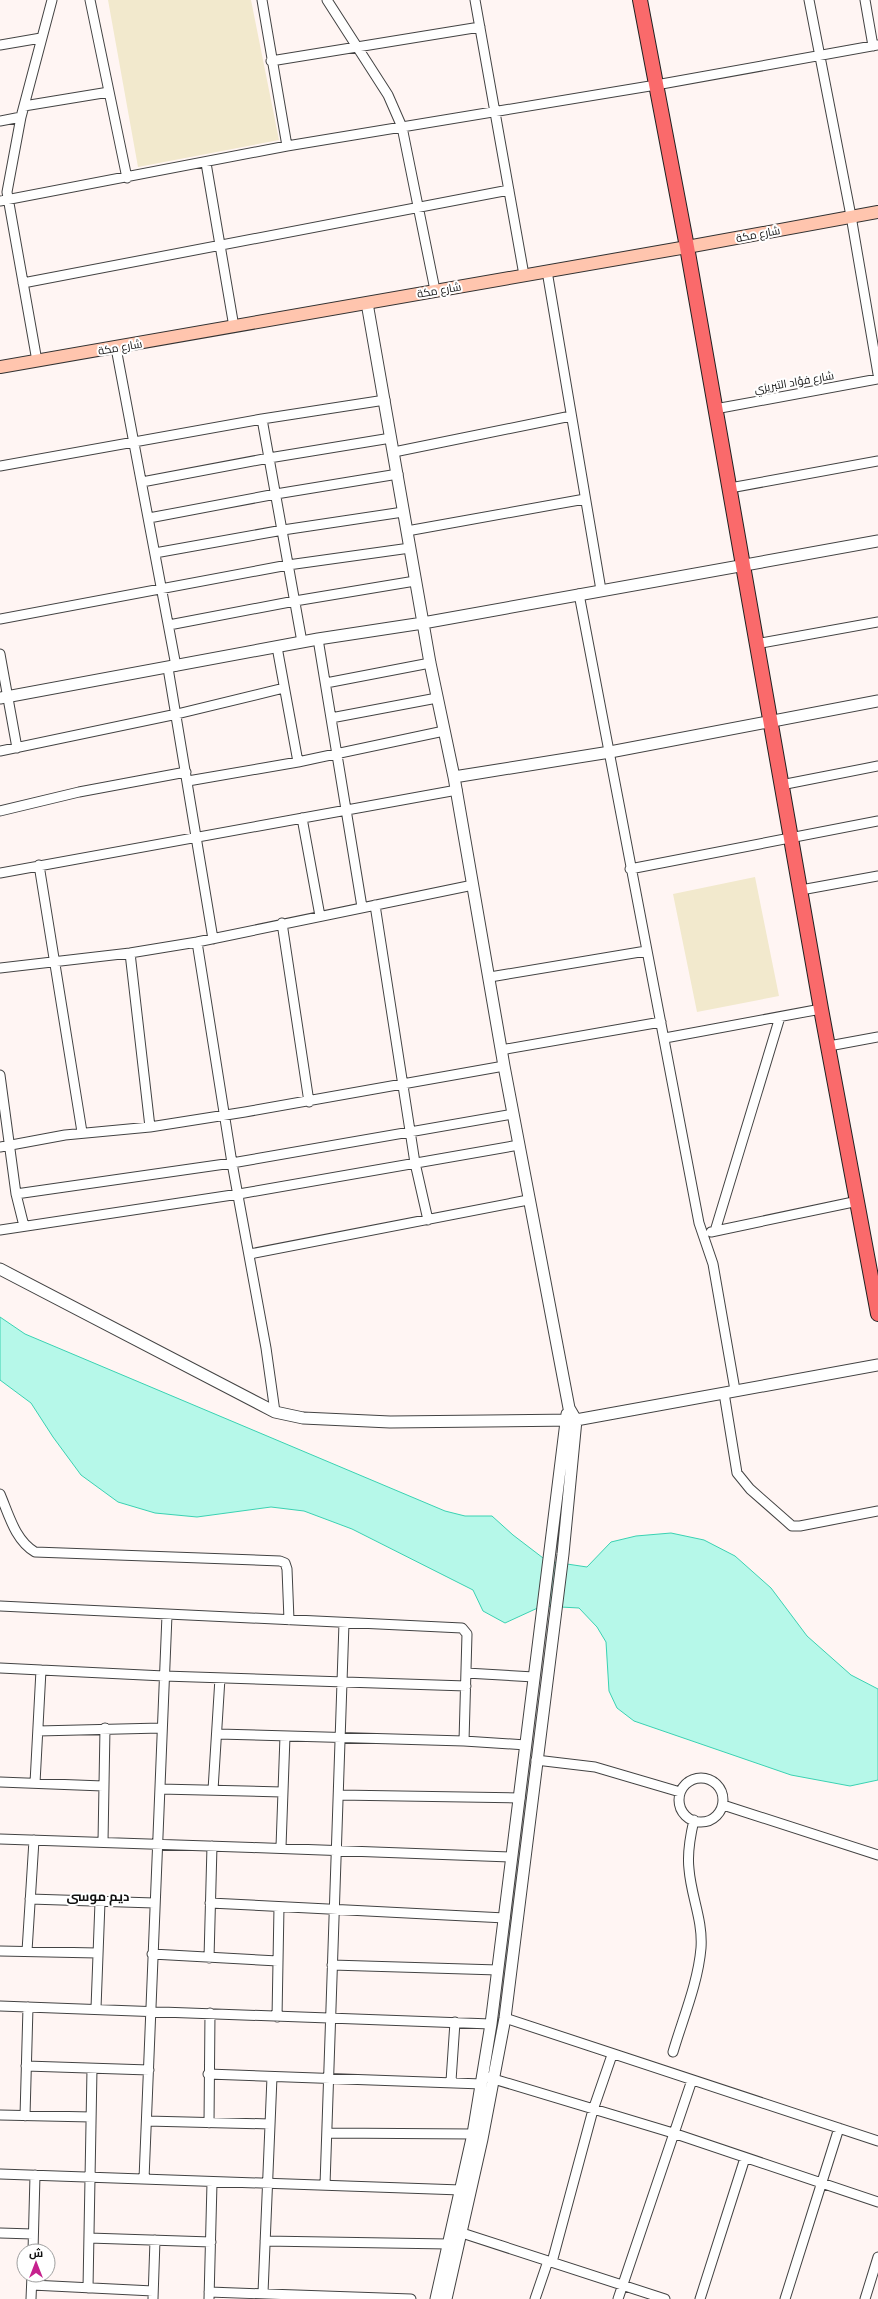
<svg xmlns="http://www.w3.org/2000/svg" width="878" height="2299" font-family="'Playfair Display',Cairo,serif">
<rect width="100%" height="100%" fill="#fff5f3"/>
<path fill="#f2e9cd" d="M108,0H251L279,140L138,167Z
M755,877L779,996L697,1012L673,894Z"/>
<path fill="#b6f8e9" stroke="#3ad2b2" d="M0,1317L25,1334L445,1511L465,1516H492L513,1535L547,1561L587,1567L611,1542L636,1536L671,1533L704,1540L735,1556L771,1588L807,1636L851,1675L878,1689V1780L850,1786L791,1775L634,1721L617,1708L609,1691L606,1642L597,1627L579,1608L542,1606L505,1623L483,1611L473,1590L352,1529L304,1511L271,1507L197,1517L155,1513L118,1502L81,1475L53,1437L31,1403L0,1380Z"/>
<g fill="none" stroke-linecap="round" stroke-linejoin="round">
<defs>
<path id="minor" d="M90,0L127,178
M262,0L287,146
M327,0L388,95L402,127L435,290
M475,0L524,275
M809,0L851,216L878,374
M865,0L873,46
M0,45L41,38
M271,61L480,27
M24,106L109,92
M0,121L21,117
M206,163L234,327
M0,201L287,146L656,85L878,45
M547,271L601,590
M23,283L509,190
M116,348L176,666
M37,361L7,192L21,117L52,0
M715,409L878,379
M262,419L302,642
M394,452L571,416
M0,466L262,419L385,400
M142,482L269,458L391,438
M730,488L878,461
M149,518L276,494L398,474
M407,531L585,499
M155,553L283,530L403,512
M579,594L699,1223L713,1264L735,1390
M0,619L288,565L410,548
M169,625L295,601L415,581
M318,639L362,907
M756,644L878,622
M277,647L298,762
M0,654L17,748
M168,668L213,939
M326,683L430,663
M331,718L437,698
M0,751L177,714L284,688
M188,781L298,762L444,731
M781,785L878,766
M0,811L79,792L186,772
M302,818L320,916
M39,865L82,1132
M630,869L878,821
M0,873L457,790
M801,890L878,876
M375,905L415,1163L428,1220
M282,923L309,1102
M197,942L232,1163L266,1348L275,1412
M130,953L150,1127
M0,968L130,953L197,942L473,885
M490,977L646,951
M665,1038L821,1009
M829,1046L878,1037
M501,1050L661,1022
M0,1075L16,1194L24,1226
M0,1147L65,1135L150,1127L245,1112L504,1066
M16,1194L232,1163L513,1114
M0,1230L239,1194L519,1145
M715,1231L780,1017
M711,1232L858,1201
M250,1254L528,1200
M724,1393L737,1473L750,1489L792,1526H800L878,1511
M0,1494C9,1515 15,1540 35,1552L280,1561L285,1563L287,1569L289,1620
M0,1606L462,1628L467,1634L464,1741L526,1745
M0,1668L164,1676L466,1686
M466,1673L534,1677
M38,1731L161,1728
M218,1734L464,1741
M536,1760L595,1767L680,1792
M679 1800a22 22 0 1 1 44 0a22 22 0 1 1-44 0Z
M0,1782L103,1786
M35,1783L41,1670
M160,1789L282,1792
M213,1790L220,1678
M339,1795L520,1798
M723,1805L878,1855
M0,1839C171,1845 341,1850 512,1857
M103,1842L105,1728
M281,1847L285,1736
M30,1899L154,1903
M210,1903L505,1918
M0,1951L97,1953
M27,1951L34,1840
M152,1954L278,1961
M209,1958L212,1846
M332,1965L498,1970
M0,2006L491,2024
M96,2008L100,1902
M277,2017L279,1907
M505,2018L878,2141
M673,2052C683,2018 698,1983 701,1948C703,1920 691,1896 689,1869C687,1853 690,1837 694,1820
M26,2066L149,2070
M208,2074L482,2084
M487,2077L673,2133L878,2202
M451,2081L455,2022
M0,2115L91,2117
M25,2116L28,2007
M147,2121L270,2124
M209,2123L210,2013
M327,2133L473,2134
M0,2174L461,2190
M144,2179L167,1615
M325,2185L344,1623
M0,2233L33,2234
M462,2233L665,2299
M89,2238L211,2242
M265,2241L448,2244
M33,2251L35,2175
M552,2262L593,2110L612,2055
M32,2285L153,2291
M88,2288L92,2069
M209,2292L411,2299
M263,2293L272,2077
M31,2299L32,2275
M153,2299L155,2240
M209,2299L212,2183
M535,2299L548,2261
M618,2299L692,2080
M700,2299L745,2158
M785,2299L839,2128
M865,2299L878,2257"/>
<path id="tertiary" d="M367,303L430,663L454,777L504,1066L569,1408L576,1420L563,1554L505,2018L482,2139L446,2299
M0,698L318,639L423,623L878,541
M454,777L610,752L878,701
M0,1269L275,1412L303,1418L390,1422L576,1420L878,1365
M436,2299L473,2134L491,2024L567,1414"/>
<path id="secondary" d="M0,367L687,247L878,212"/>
<path id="trunk" d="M640,0L687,247L821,1009L878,1314"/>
</defs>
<use href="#minor" stroke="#434343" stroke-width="11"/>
<use href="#tertiary" stroke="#434343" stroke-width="13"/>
<use href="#secondary" stroke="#323232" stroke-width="14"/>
<use href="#trunk" stroke="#212121" stroke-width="16"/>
<use href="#minor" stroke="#fff" stroke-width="9"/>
<use href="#tertiary" stroke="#fff" stroke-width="11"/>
<use href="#secondary" stroke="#ffc5ae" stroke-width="12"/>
<use href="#trunk" stroke="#fa6a6b" stroke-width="14"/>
</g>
<g text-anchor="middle" stroke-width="4" stroke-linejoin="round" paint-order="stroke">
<g font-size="11" fill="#101010" stroke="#fff">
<text transform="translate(758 234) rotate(-11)" y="4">شارع مكة</text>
<text transform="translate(439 290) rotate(-10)" y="4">شارع مكة</text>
<text transform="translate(120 347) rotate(-10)" y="4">شارع مكة</text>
<text transform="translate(794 382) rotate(-10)" y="4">شارع فؤاد التبريزي</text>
</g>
<g font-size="13" font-weight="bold" fill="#101010" stroke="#fff">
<text x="98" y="1901">ديم موسى</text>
</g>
</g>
<g transform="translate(36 2263)"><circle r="19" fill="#ffffff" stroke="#9f9f9f"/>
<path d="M0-3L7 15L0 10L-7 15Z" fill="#c6228e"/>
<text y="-6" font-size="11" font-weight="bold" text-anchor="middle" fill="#101010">ش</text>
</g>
</svg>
